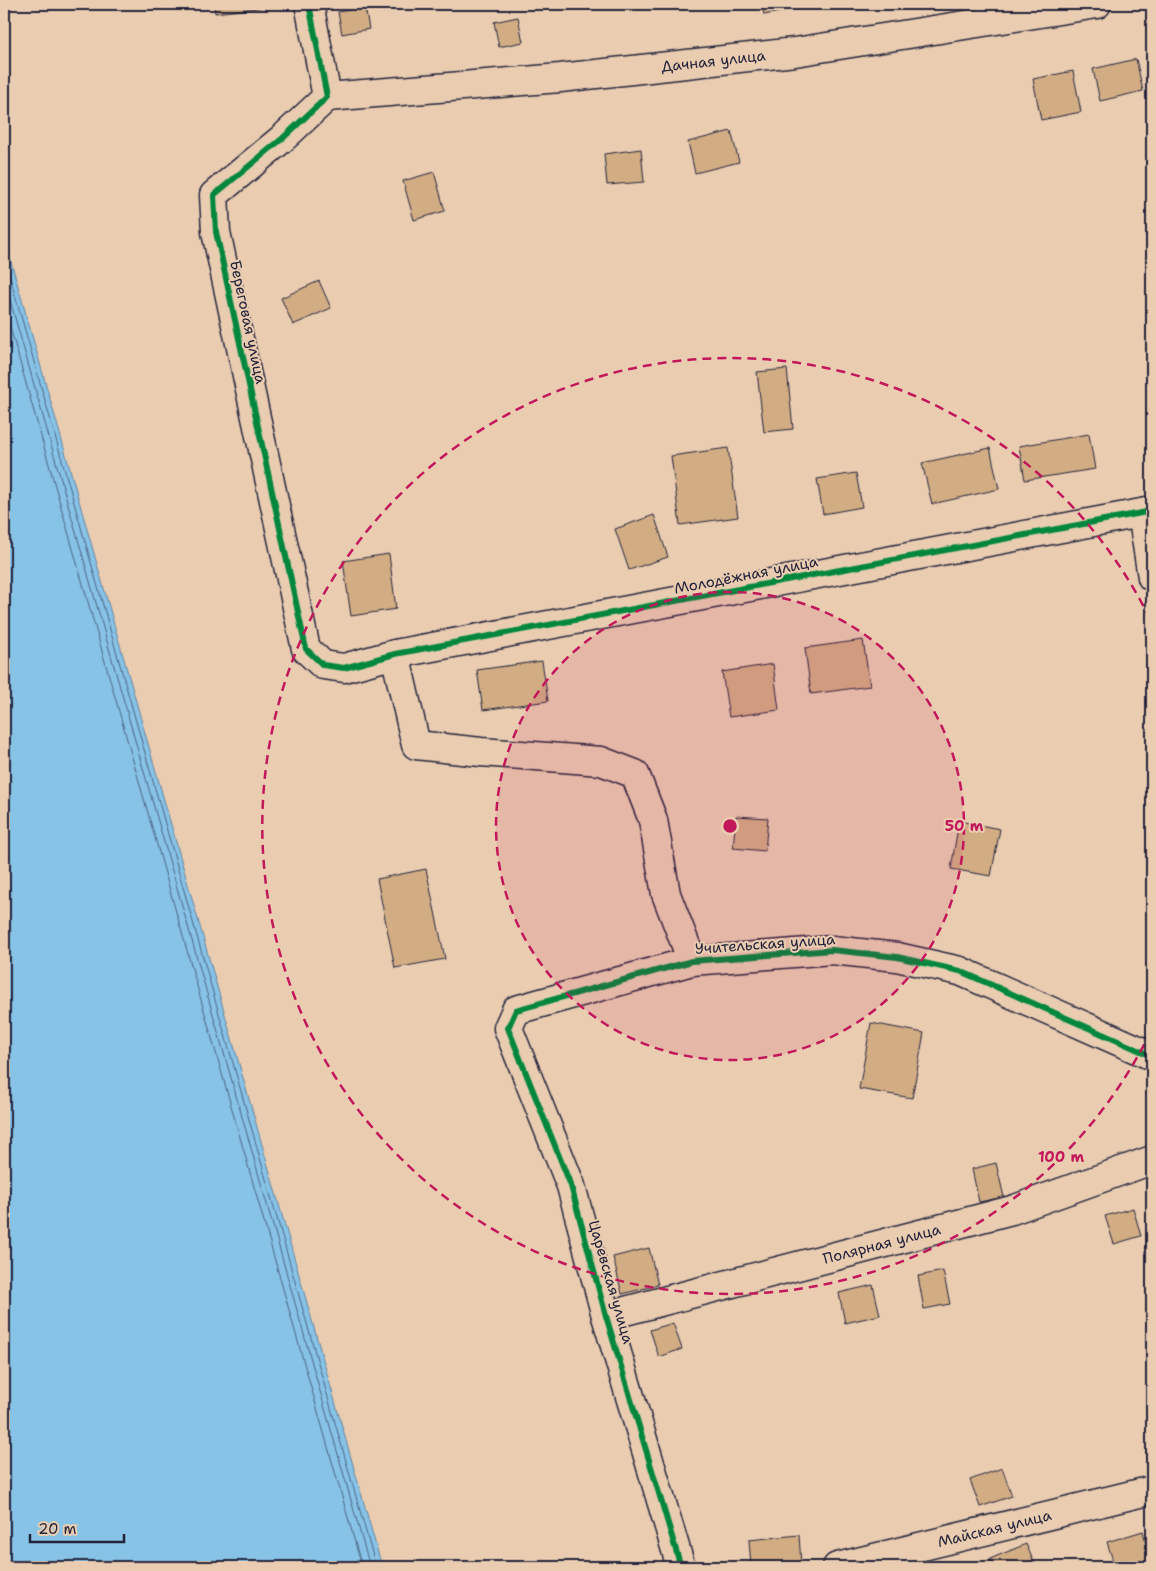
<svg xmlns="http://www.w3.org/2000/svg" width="1156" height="1571" font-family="'Shantell Sans',sans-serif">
<rect width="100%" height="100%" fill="#eacdb1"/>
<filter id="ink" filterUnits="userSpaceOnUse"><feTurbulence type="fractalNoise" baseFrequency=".02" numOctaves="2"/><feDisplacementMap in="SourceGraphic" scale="10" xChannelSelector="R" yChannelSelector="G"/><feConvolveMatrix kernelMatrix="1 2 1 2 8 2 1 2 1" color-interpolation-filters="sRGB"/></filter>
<g filter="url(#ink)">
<path fill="#87c3e7" stroke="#5f83a2" d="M4,237L382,1567H4Z"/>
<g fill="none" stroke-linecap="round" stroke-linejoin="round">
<path stroke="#4a6280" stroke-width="1" d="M4,256L376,1567
M4,279L370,1567
M4,306L362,1567"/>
</g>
<path fill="#d2ad84" stroke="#22223b" d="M214,4H265L266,7L215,13Z
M762,4H789L790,10L764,15Z
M365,7L369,29L342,34L338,12Z
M518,17L523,42L499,47L494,22Z
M1136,59L1143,91L1100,101L1093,69Z
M1073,71L1081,112L1041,120L1033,79Z
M731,131L739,162L695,173L688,142Z
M641,149L644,182L607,185L604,154Z
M434,172L445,211L414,220L403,181Z
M319,281L331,308L293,325L281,298Z
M787,369L793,429L764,432L757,372Z
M1089,434L1095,469L1025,480L1019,446Z
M728,448L738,517L680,525L671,456Z
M990,448L999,489L932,504L922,463Z
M856,473L862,507L823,514L817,479Z
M654,515L668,557L629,570L615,529Z
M389,554L396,609L351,616L343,561Z
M863,640L870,686L811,694L805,648Z
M542,661L548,701L483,710L477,670Z
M773,664L779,710L729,717L722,672Z
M736,816L768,818L765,851L733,848Z
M959,821L1000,829L991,876L951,869Z
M426,869L445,959L395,968L377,879Z
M871,1023L924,1033L912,1098L859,1089Z
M996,1163L1004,1197L979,1202L972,1169Z
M1133,1208L1141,1236L1114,1244L1105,1216Z
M649,1248L658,1285L622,1294L613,1257Z
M943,1271L950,1304L924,1309L918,1276Z
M873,1285L880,1315L845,1323L839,1293Z
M673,1323L682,1349L659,1357L650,1330Z
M1002,1468L1012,1496L980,1507L970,1480Z
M1143,1531L1152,1567H1115L1107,1542Z
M799,1535L801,1564L751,1567L749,1540Z
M1026,1544L1036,1567H994L990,1559Z"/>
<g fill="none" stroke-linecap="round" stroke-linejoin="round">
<defs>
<g id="minor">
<path d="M309,4L327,97L283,138L214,195L216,232L306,649L323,665L344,668L395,654L1152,511"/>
<path id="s1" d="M327,97L560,78L795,52L1097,4"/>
<path d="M1142,513L1152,577"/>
<path d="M395,654L416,745L481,752L601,761L635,774L653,820L666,894L692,961"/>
<path id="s2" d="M606,1316L1012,1210L1152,1160"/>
<path d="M681,1567L606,1316L571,1186L508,1028L516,1010L692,961L832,950L897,957L960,971L1152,1056"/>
<path id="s3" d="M837,1567L1152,1490"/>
</g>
</defs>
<use href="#minor" stroke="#22223b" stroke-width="31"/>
<use href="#minor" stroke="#eacdb1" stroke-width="28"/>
<defs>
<path id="cycleway" d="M309,4L327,97L283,138L214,195L216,232L306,649L323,665L344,668L395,654L1152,511
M681,1567L606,1316L571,1186L508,1028L516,1010L692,961L832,950L897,957L960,971L1152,1056"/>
</defs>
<use href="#cycleway" stroke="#eacdb1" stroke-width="9"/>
<use href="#cycleway" stroke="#00873e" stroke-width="6"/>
</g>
</g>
<circle cx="730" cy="826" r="234" fill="#c2185b" fill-opacity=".12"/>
<g fill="none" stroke="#c2185b" stroke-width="2.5" stroke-dasharray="9 6">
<circle cx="730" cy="826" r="234"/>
<path d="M1151 1031A468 468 0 1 1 1151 621"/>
</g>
<g text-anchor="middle" stroke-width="4" stroke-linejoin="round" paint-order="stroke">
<g font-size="15" fill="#22223b" stroke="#eacdb1">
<text dy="5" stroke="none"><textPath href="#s1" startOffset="388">Дачная улица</textPath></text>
<text transform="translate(248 322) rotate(78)" y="5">Береговая улица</text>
<text transform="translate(746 575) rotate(-11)" y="5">Молодёжная улица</text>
<text transform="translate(765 944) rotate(-4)" y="5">Учительская улица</text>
<text dy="5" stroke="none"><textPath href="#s2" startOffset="285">Полярная улица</textPath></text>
<text transform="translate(611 1282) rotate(74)" y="5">Царевская улица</text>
<text dy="5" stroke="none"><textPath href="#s3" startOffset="162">Майская улица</textPath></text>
</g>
</g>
<circle cx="730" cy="826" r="8" fill="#c2185b" stroke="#eacdb1" stroke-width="2.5"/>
<g font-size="15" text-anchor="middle" font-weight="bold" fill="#c2185b" stroke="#eacdb1" stroke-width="4" stroke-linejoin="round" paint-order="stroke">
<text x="964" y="831">50 m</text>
<text x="1061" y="1162">100 m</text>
</g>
<rect width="1156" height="1571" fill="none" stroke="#eacdb1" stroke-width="20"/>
<rect x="10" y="10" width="1136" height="1551" fill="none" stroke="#22223b" stroke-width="2" filter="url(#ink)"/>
<path d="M30 1534v8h94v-8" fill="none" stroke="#22223b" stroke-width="2.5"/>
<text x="38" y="1534" font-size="15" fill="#22223b" stroke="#eacdb1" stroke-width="4" paint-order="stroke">20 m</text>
</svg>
